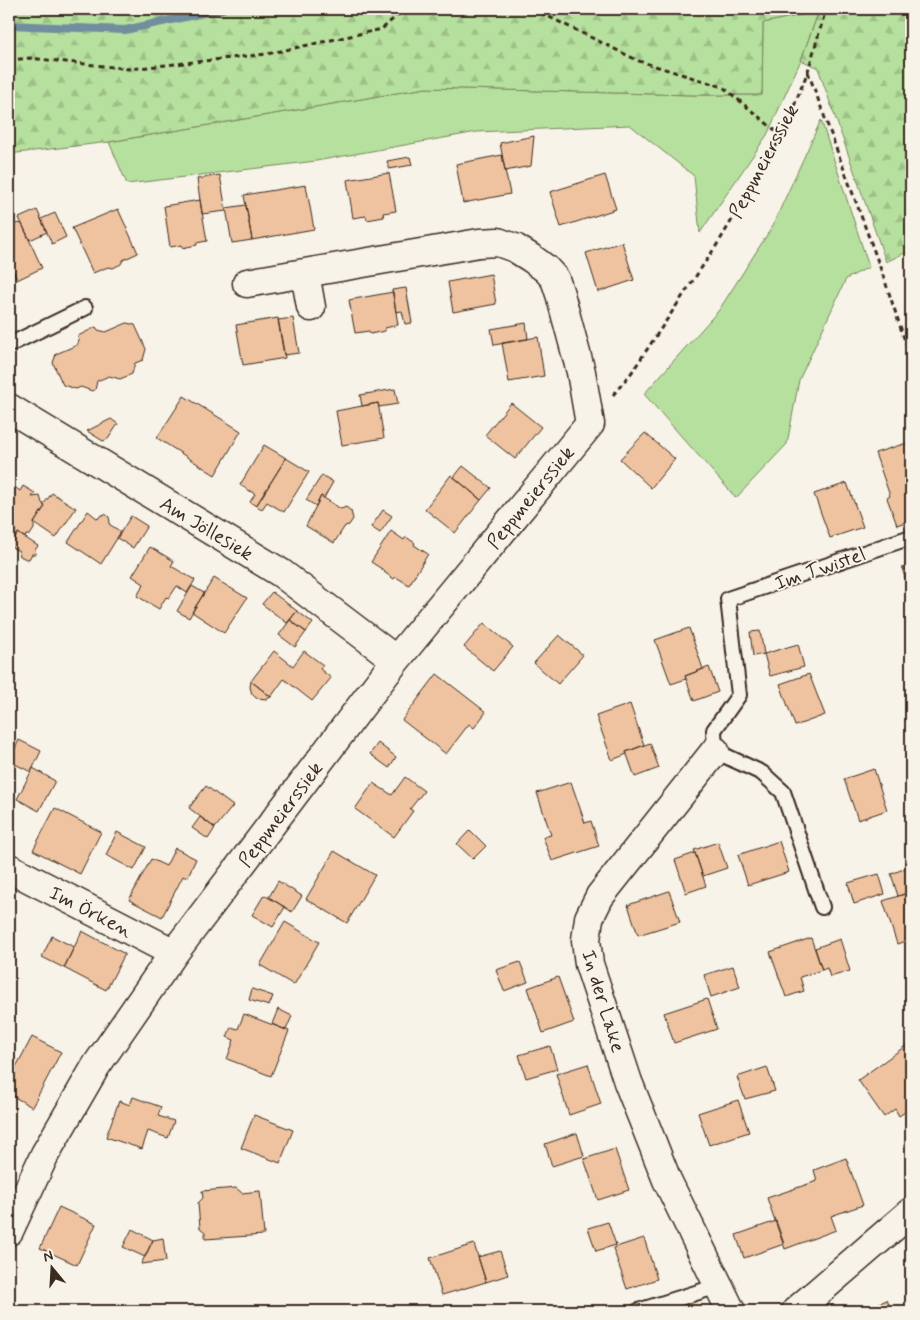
<svg xmlns="http://www.w3.org/2000/svg" width="920" height="1320" font-family="Mynerve,sans-serif">
<defs>
<pattern id="forest-firs" width="22" height="20" patternUnits="userSpaceOnUse" patternTransform="scale(1.25)"><rect width="22" height="20" fill="#b6e09d"/><path d="M5 1l3.5 6h-7zM16 11l3.5 6h-7z" fill="#9dc087"/></pattern>
</defs>
<rect width="100%" height="100%" fill="#f7f3e8"/>
<filter id="ink" filterUnits="userSpaceOnUse"><feTurbulence type="fractalNoise" baseFrequency=".02" numOctaves="2"/><feDisplacementMap in="SourceGraphic" scale="10" xChannelSelector="R" yChannelSelector="G"/><feConvolveMatrix kernelMatrix="1 2 1 2 8 2 1 2 1" color-interpolation-filters="sRGB"/></filter>
<g filter="url(#ink)">
<path fill="#b6e09d" stroke="#78855e" d="M819,11L801,60L767,135L700,233L694,176L630,125L477,132L316,161L127,184L109,142L426,88L694,95H762L763,23Z
M821,120L869,267L846,279L799,380L787,444L736,498L644,394L719,310L772,227Z"/>
<path fill="url(#forest-firs)" stroke="#78855e" d="M9,9H911V250L886,262L818,68L801,60L819,11L763,23L762,95H694L426,88L109,142L9,154Z"/>
<g fill="none" stroke-linecap="round" stroke-linejoin="round">
<path stroke="#718e9f" stroke-width="8" d="M9,25L125,30L222,9"/>
</g>
<path fill="#efc39f" stroke="#3b2a1e" d="M534,136L531,166L505,171L500,143Z
M502,155L510,194L463,203L456,164Z
M410,157L412,165L389,169L387,161Z
M389,173L396,211L383,213L384,217L367,220L366,216L353,218L347,180Z
M220,175L226,211L202,214L197,179Z
M605,175L616,209L561,227L550,192Z
M306,185L314,229L252,240L244,195Z
M200,200L207,241L196,243L197,245L182,248V245L170,247L164,206Z
M246,205L252,240L232,243L226,208Z
M118,209L138,253L123,260L121,264L113,268L108,267L93,273L72,228Z
M37,210L47,232L30,240L19,218Z
M55,213L66,237L52,244L41,219Z
M18,223L22,224L42,268L17,280L9,260V227Z
M622,242L634,280L598,292L586,253Z
M9,260L15,275L9,278Z
M491,274L496,304L453,312L448,282Z
M406,288L412,323L405,324L402,311L396,312L392,290Z
M393,292L398,325L385,328V331L370,334L369,331L355,333L349,300Z
M278,318L285,358L243,365L236,325Z
M293,318L299,353L284,355L278,320Z
M127,323L135,325L146,349L143,360L135,363L132,374L120,379L109,376L97,381L95,390L92,391L81,387L76,389L63,385L53,363L56,354L77,345L79,340L78,336L96,327L98,330L106,332Z
M526,323L528,339L494,345L491,329Z
M538,337L544,376L509,382L502,343Z
M395,389L398,404L379,407L378,403L362,406L360,395Z
M184,396L241,431L215,475L157,438Z
M378,403L384,438L342,445L336,411Z
M511,403L541,427L515,459L485,435Z
M111,419L118,424L108,439L103,441L87,431Z
M645,433L675,459L651,488L620,459Z
M910,442L911,447V520L897,525L887,498L890,496L875,453Z
M264,445L286,458L256,506L250,502L255,494L240,485Z
M286,458L309,472L284,512L267,502L262,509L256,506Z
M463,466L491,488L481,500L454,477Z
M322,475L333,482L324,498L321,496L316,506L306,500Z
M451,475L481,500L455,533L425,509Z
M9,483L20,491L23,486L35,493L32,497L40,496L42,503L45,506L34,523V529L30,535H26L25,538L18,533L13,541L9,540Z
M847,483L863,527L830,538L814,494Z
M52,493L76,508L56,538L34,523L45,506L43,505Z
M321,496L341,509L346,507L351,511L353,519L349,525L345,526L334,543L306,526Z
M383,510L392,516L380,533L371,527Z
M88,511L98,519L100,516L105,514L109,517L110,522L109,524L121,532L101,564L68,542Z
M131,516L147,526L133,548L117,538Z
M391,531L404,540L406,537L415,543L414,545L428,554L409,585L396,577L394,579L384,572L385,571L371,562Z
M18,533L38,546L35,550L36,554H32L29,559H26L20,556L19,551L13,548L11,544Z
M150,547L174,561L171,566L195,580L187,593L177,586L169,598L166,597L159,609L137,596L144,584L132,576Z
M911,565V597L902,568Z
M214,578L247,598L224,633L192,612Z
M192,586L204,593L189,618L177,611Z
M272,592L297,611L287,623L262,604Z
M297,611L313,623L306,632L290,620Z
M290,620L306,632L295,647L279,635Z
M484,623L513,647L493,671L464,647Z
M689,628L703,669L685,676L686,679L671,684L655,640Z
M760,631L764,654L753,656L750,632Z
M559,635L583,655L558,684L534,663Z
M798,644L804,667L770,676L764,654Z
M274,651L293,666L304,651L323,665L320,669L331,678L312,701L284,679L271,697L251,681Z
M709,667L718,692L694,701L685,676Z
M437,674L486,712L474,728L469,724L446,754L402,720Z
M809,674L825,715L795,726L780,684Z
M251,681L271,697L267,699L256,698L252,694L250,687Z
M630,704L644,745L626,752L627,754L612,760L596,716Z
M19,740L41,751L31,772L9,761Z
M378,743L396,757L389,768L370,754Z
M650,743L659,768L635,777L626,752Z
M33,768L55,781L39,811L17,799Z
M874,769L887,810L858,820L844,779Z
M405,777L424,791L410,809L413,811L394,837L355,809L373,783L392,795Z
M571,782L585,823L591,821L599,846L552,861L543,837L551,835L537,793Z
M206,786L233,806L215,828L189,808Z
M55,808L101,832L80,874L33,850Z
M200,817L215,828L208,839L192,828Z
M470,830L486,846L473,859L457,844Z
M117,832L146,847L134,870L106,855Z
M779,841L789,872L748,885L738,855Z
M718,842L727,868L703,876L694,850Z
M175,848L196,859L187,878L183,876L162,917L129,900L151,859L166,866Z
M334,851L375,875L347,923L306,899Z
M695,853L706,886L686,893L675,860Z
M906,868L911,881V892L898,896L891,874Z
M879,874L885,894L854,904L848,883Z
M278,881L302,896L292,912L269,897Z
M669,891L680,922L638,935L628,905Z
M911,892V939L897,944L883,901Z
M264,895L285,907L273,927L252,915Z
M285,922L319,942L294,985L260,965Z
M82,931L125,954L106,990L64,968Z
M52,936L74,947L64,968L42,957Z
M811,938L822,970L800,977L804,991L786,997L770,952Z
M840,939L850,971L830,977L827,968L822,970L815,948Z
M520,962L528,982L504,991L496,970Z
M733,966L740,987L711,997L704,975Z
M558,977L574,1022L543,1033L528,988Z
M252,989L273,996L269,1006L249,1000Z
M707,999L717,1029L674,1043L664,1013Z
M278,1009L292,1016L286,1030L272,1024Z
M9,1014L15,1017L9,1028Z
M244,1014L289,1031L271,1076L227,1059L234,1040L227,1037L231,1027L238,1029Z
M32,1037L61,1052L32,1107L9,1094V1080Z
M911,1042V1108L899,1116L895,1109L884,1117L858,1080Z
M550,1046L557,1069L526,1078L519,1055Z
M588,1064L601,1104L569,1115L556,1074Z
M767,1067L775,1091L745,1099L737,1077Z
M133,1097L161,1107L158,1116L174,1121L168,1138L148,1131L142,1149L106,1137L119,1101L130,1105Z
M738,1100L749,1132L709,1145L698,1113Z
M254,1115L293,1130L280,1163L241,1148Z
M577,1133L584,1156L552,1166L545,1144Z
M615,1149L629,1190L598,1200L584,1159Z
M846,1158L863,1205L831,1216L836,1230L785,1249L767,1198L817,1181L814,1170Z
M236,1188L242,1193L260,1191L264,1235L205,1239V1232L200,1228L198,1203L203,1198L202,1191Z
M59,1207L96,1224L77,1265L40,1248Z
M776,1221L784,1244L744,1258L736,1235Z
M608,1222L616,1245L596,1251L588,1228Z
M132,1229L153,1240L145,1257L123,1247Z
M163,1238L166,1261L141,1264L153,1240Z
M644,1238L657,1279L627,1289L613,1248Z
M474,1244L486,1282L442,1295L430,1258Z
M500,1251L508,1275L486,1282L478,1257Z
M887,1300L892,1311H860Z"/>
<g fill="none" stroke-linecap="round" stroke-linejoin="round">
<defs>
<path id="lane" d="M9,345L85,308
M822,907L783,792L762,773L715,751L714,730L739,695L728,599L911,537
M638,1311L718,1286"/>
<path id="street" d="M305,273L311,307
M9,408L281,573L396,660
M715,751L600,896L589,918L586,940L589,964L628,1082L667,1180L731,1311
M9,868L174,953
M9,1231L45,1154L96,1066L174,953L396,660L590,424L581,372L560,294L555,279L546,269L531,258L515,248L498,242L479,243L247,283
M796,1311L911,1212"/>
</defs>
<use href="#lane" stroke="#3b2a1e" stroke-width="18"/>
<use href="#street" stroke="#3b2a1e" stroke-width="31"/>
<path stroke="#3b2a1e" stroke-width="3" stroke-dasharray="5 4" stroke-linecap="butt" d="M533,9L639,61L723,87L782,136
M9,60L30,58L130,69L267,54L382,29L404,9
M808,72L884,278L911,359
M613,395L632,372L720,240L782,136L808,71L826,9"/>
<use href="#lane" stroke="#f7f3e8" stroke-width="14"/>
<use href="#street" stroke="#f7f3e8" stroke-width="28"/>
</g>
</g>
<g text-anchor="middle" stroke-width="4" stroke-linejoin="round" paint-order="stroke">
<g font-size="20" fill="#3b2a1e" stroke="#f7f3e8">
<text transform="translate(763 161) rotate(-62)" y="7">Peppmeierssiek</text>
<text transform="translate(530 497) rotate(-51)" y="7">Peppmeierssiek</text>
<text transform="translate(207 528) rotate(31)" y="7">Am Jöllesiek</text>
<text transform="translate(820 568) rotate(-19)" y="7">Im Twistel</text>
<text transform="translate(280 814) rotate(-53)" y="7">Peppmeierssiek</text>
<text transform="translate(91 911) rotate(27)" y="7">Im Örken</text>
<text transform="translate(604 1001) rotate(73)" y="7">In der Lake</text>
</g>
</g>
<rect width="920" height="1320" fill="none" stroke="#f7f3e8" stroke-width="30"/>
<rect x="15" y="15" width="890" height="1290" fill="none" stroke="#3b2a1e" stroke-width="2" filter="url(#ink)"/>
<g transform="translate(52 1268) rotate(342)" stroke="#f7f3e8" stroke-width="4" paint-order="stroke">
<path d="M0-4L9 19L0 12L-9 19Z" fill="#3b2a1e"/>
<text y="-8" font-size="14" font-weight="bold" text-anchor="middle" fill="#3b2a1e">N</text>
</g>
</svg>
